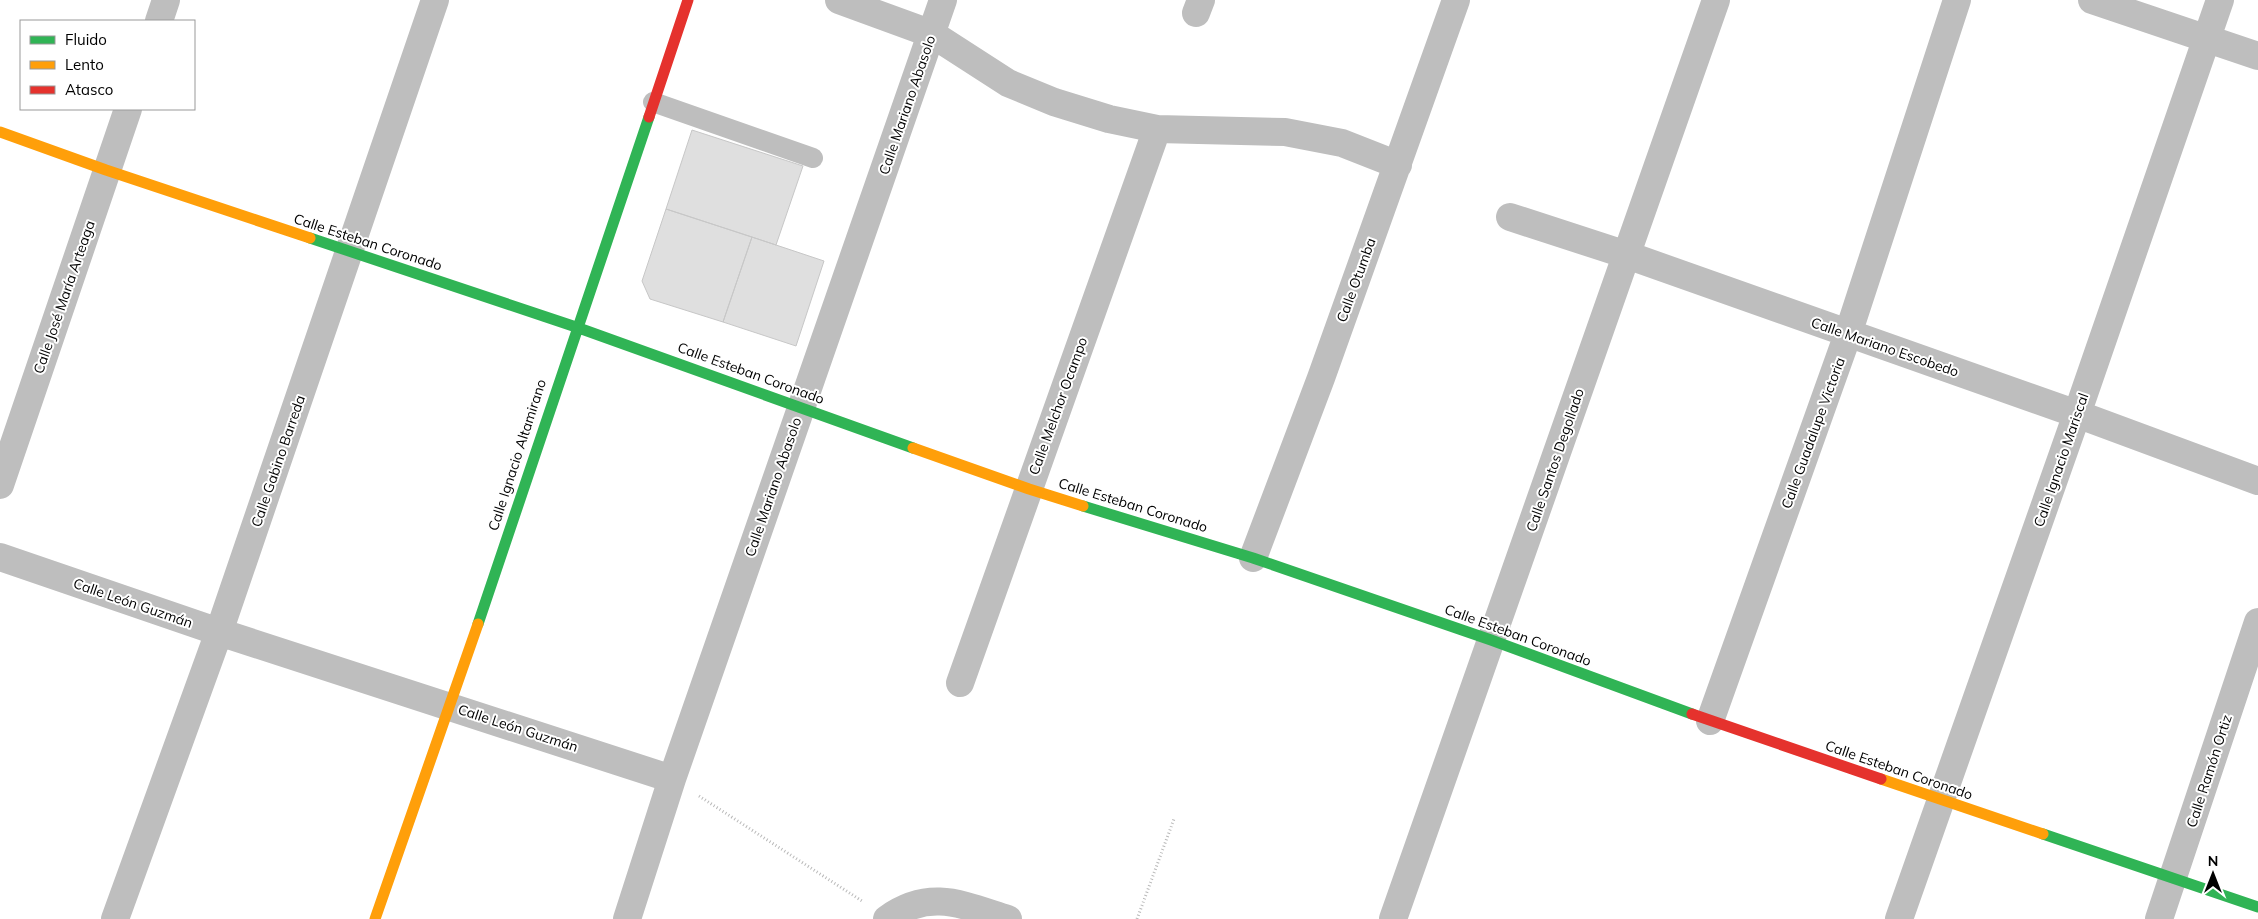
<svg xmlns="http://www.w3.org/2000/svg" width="2258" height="919" font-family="Mulish,sans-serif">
<rect width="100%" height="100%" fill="#fff"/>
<path fill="#dfdfdf" stroke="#c7c7c7" d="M692,130L803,166L776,245L666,209Z
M666,209L752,237L723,322L650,299L642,281Z
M752,237L824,261L796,346L723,322Z"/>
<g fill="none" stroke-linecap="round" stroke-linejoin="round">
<path stroke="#b9b9b9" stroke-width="3" stroke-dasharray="1 2.5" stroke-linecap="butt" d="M699,796L862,901
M1137,919L1174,819"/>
<path stroke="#bebebe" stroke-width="20" d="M653,102L813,158"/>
<path stroke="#bebebe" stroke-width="28" d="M839,0L932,34L1008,83L1054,102L1109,119L1157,129L1285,132L1342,143L1398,165
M2092,0L2258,56
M1196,13L1201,0
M159,21L166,0
M1510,217L1627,255L2077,414L2258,481
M0,485L128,109
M0,557L219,632L672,779
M1253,558L1321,378L1456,0
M960,683L1157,129
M1710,721L1848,334L1957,0
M115,919L219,632L435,0
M627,919L672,779L943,0
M887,919C930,888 963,905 1008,919
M1393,919L1716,0
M1899,919L2077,414L2220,0
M2159,919L2258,622"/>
<path stroke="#30b455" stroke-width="11" d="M310,238L576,327L913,448
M1083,506L1253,558L1491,640L1692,714
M478,624L649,117
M2043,834L2258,907"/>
<path stroke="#ff9f0a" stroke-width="11" d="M0,132L106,170L310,238
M913,448L1029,489L1083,506
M1881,779L2043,834
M375,919L478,624"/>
<path stroke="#e5322d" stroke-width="11" d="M649,117L688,0
M1692,714L1881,779"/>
</g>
<g text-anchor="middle" stroke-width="4" stroke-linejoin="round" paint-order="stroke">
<g font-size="14" fill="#000" stroke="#fff">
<text transform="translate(907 105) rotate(-71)" y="5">Calle Mariano Abasolo</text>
<text transform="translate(368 242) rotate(18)" y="5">Calle Esteban Coronado</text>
<text transform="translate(1356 280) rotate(-70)" y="5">Calle Otumba</text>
<text transform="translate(64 297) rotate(-71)" y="5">Calle José María Arteaga</text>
<text transform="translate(1885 347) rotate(19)" y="5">Calle Mariano Escobedo</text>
<text transform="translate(751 373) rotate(20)" y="5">Calle Esteban Coronado</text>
<text transform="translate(1058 406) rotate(-70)" y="5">Calle Melchor Ocampo</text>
<text transform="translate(1813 433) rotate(-70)" y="5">Calle Guadalupe Victoria</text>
<text transform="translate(517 455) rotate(-72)" y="5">Calle Ignacio Altamirano</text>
<text transform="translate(1555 460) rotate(-71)" y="5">Calle Santos Degollado</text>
<text transform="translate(2061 460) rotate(-71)" y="5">Calle Ignacio Mariscal</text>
<text transform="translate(278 461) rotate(-71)" y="5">Calle Gabino Barreda</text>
<text transform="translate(773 487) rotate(-71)" y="5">Calle Mariano Abasolo</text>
<text transform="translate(1133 505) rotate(17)" y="5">Calle Esteban Coronado</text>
<text transform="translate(133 603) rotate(19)" y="5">Calle León Guzmán</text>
<text transform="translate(1518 635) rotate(20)" y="5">Calle Esteban Coronado</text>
<text transform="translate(518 728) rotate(18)" y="5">Calle León Guzmán</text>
<text transform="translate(1899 770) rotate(19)" y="5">Calle Esteban Coronado</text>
<text transform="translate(2209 771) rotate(-72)" y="5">Calle Ramón Ortiz</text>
</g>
</g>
<rect x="20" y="20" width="175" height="90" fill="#ffffff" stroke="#999999"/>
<rect x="30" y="36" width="25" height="8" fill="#30b455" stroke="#999999"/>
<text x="65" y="45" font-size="15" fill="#000000">Fluido</text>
<rect x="30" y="61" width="25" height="8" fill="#ff9f0a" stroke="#999999"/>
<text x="65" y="70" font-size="15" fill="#000000">Lento</text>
<rect x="30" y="86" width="25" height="8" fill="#e5322d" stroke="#999999"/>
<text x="65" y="95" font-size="15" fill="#000000">Atasco</text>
<g transform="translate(2213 874)" stroke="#ffffff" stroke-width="4" paint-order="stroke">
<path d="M0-4L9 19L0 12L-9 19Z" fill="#000000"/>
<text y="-8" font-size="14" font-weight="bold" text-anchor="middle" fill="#000000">N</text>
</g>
</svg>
